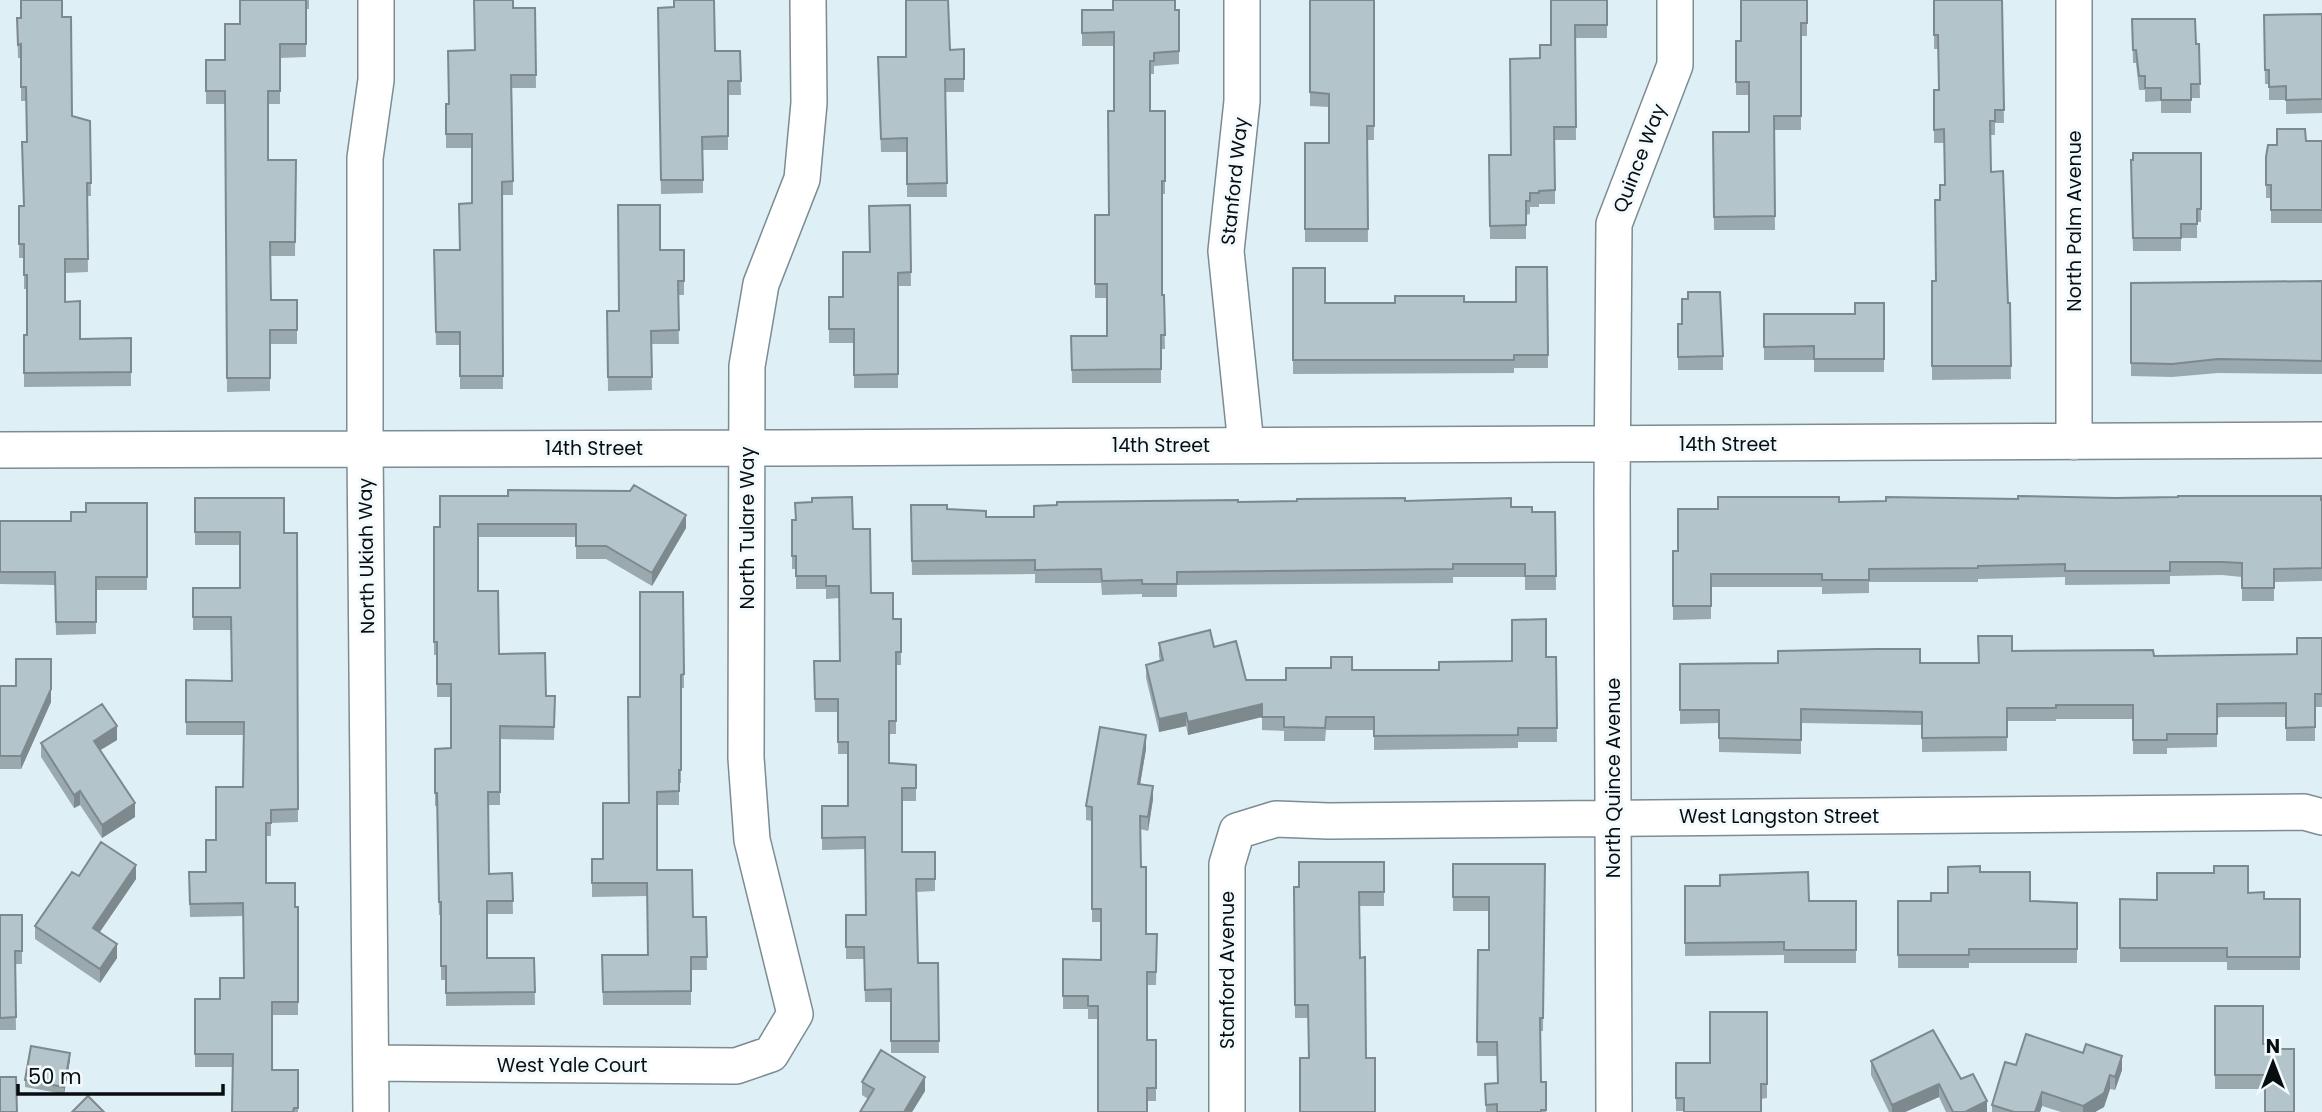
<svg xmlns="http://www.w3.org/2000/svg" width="2322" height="1112" font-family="Poppins,sans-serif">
<rect width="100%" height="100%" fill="#deeff6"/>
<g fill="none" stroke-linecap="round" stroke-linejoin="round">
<defs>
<path id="minor" d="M1242,0V101L1226,251L1246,445
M2074,0V442
M0,450L783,448L2322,440
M371,1063L736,1066L771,1054L795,1014L752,840L746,758L747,366L761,284L802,179L809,103L808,0
M371,1112L365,448V158L376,80V0
M1227,1112V864L1237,831L1276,819L1328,821L2304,812L2322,817
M1614,1112L1612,493L1614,224L1675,65V0"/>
</defs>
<use href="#minor" stroke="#7c8c92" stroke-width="38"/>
<use href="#minor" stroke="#fff" stroke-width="35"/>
</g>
<path fill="#9aa9ae" d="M240,0H309V9H306V57L280,58V104H268V160H296L295,256H270L271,300L297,330V344H270V391L227,392L225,104H206V60H225L240,24Z
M1310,0H1374V140H1367L1368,242H1305V143H1329V107L1310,106Z
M1551,0H1607V38H1575L1576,140H1555V204H1539V207H1530V214L1526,215V239H1490L1489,155H1511L1540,58L1551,45Z
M1807,0V36H1801V130H1774L1775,230H1714L1713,132H1749V95H1736V41H1741Z
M1934,0H2002L2004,123H1995V135H1990L1991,172L2008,303H2010L2011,379L1932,380V281H1936L1940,200L1945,185L1944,143H1934V90H1939L1938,49H1934Z
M513,8H535L536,88H512L513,195H502L503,389H460V345H436L434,264L459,250L472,203V148H446V104H449L475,50Z
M658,8L715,51H740L741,95H728V150H703V193L661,194Z
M1082,10H1179V64L1154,66V74H1150V111H1165V194H1162V295H1164L1165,349H1161V383H1072L1071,336H1107V298H1095V215H1109L1114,111V46H1082Z
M2322,14V113L2286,114V100H2269V84H2265L2264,15Z
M62,17L72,116L90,121L91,196H87L88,272L65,273V302L80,339L131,338V386L24,387V335H27V289H24V258H19V206H23L26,142V101H21V58H18L17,18Z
M2132,19L2196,44H2199L2200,98H2191V113H2161V101L2145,102V90H2139L2136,63H2133Z
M964,49V92H945L947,197H907V152H881L878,70L906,57L950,50Z
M2306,141H2322V223H2271V198H2266V157Z
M2201,153V222H2197V238H2181V251H2133L2131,160Z
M910,205L911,286H898V388H854V343H829V297H843L870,252Z
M660,250H684V295H678L679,344H651L652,390L608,391L607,311H619Z
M1547,267L1548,368H1514V373L1293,374V268L1325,303H1395L1516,302Z
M2322,281V374L2218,373L2172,377L2131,376V283Z
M1884,303V372H1814V360H1764V314H1855Z
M1678,324L1723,356V370H1678Z
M440,496L686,528L652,586L606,559H576V537H478V591L499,654L546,696H555L554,740L500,739V805H488L489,874L512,873L513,914H487V958H534L535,1005L446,1006V980H441V915H439L437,806H435V749L451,748V697H437V655H434V527H440Z
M195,498L284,533H297L298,822L271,823V836H266V883L295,907H298V1015H272V1070H298V1112H232V1067H195V999H220L244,978L243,916L190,917L189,885L206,872L216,840L243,787L244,735H186V680L232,681L231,630H193V588H240V545H195Z
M2115,498L2322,500V581L2274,582V601H2242V577L2222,575L2170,576V584L2065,585V577L1978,579V582H1869V593L1822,594V587H1711V619L1673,620V551H1678L1718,509L1839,502Z
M1405,501L1511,507L1532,512H1555L1556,590H1525V577H1453V583L1177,585V597H1142V594L1102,595L1101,583H1035V574L912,575L911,505L947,509L986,517H1034L1238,502Z
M147,503V590H96V634L56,635L55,585L0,584V521H71L86,512Z
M853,529L871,593L893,619H901V665H896V734H889V763L916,765V801H902V852H935V891L917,892L918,963H938L939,1053H891V1002H865L864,959H846V915H866L865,849L822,850V806H848V754H838V712H815L814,661H840L839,598L826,599V589H796V569H792V533Z
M683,592L684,688H681V783H679V805H657V870L693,917H706L707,970H691V1005H603L602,955H647V896L592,897V859H603L629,803Z
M2322,638V707H2315V741H2286V717H2221L2217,718V747L2167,748V754H2133V719H2056V721H2007V751L1922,752V725L1801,723V754L1719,752V723L1680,724V664L1979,663L2012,651L2154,656L2297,654Z
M1159,643L1214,647L1246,680H1286L1352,670H1439L1512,661L1556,657L1557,742H1518V748L1374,750V730H1326L1325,741H1284V731L1262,730V717L1188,735L1186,726L1159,732L1146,678V665L1160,661L1159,656Z
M0,686L51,702L21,769H0Z
M117,740L100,750L135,817L102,838L80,805L74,808L41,757V743Z
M1146,749L1140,784L1153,799L1148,831L1140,829L1141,867L1146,934H1157L1156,985H1147V1040H1156V1101H1147L1098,1019H1088V1009H1063V959L1101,960V922H1092V821L1086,820V806Z
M1384,862V906H1359L1308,1058V1018H1295L1294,887H1299Z
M1453,864H1545L1543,1031H1541V1082H1546V1112H1486L1485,1084L1498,1083L1497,1056H1477L1478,950H1489V911H1453Z
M1980,872L2030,901L2077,903V963H1969V968H1898V901H1931L1948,893Z
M79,876L136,879L99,933L117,958L100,983L35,939V926Z
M1685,886L1809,901H1856V963H1784V955L1685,956Z
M2248,893L2264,899H2300V970H2227V962H2120V899L2157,900Z
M0,915H22V964H15L16,1030H0Z
M2215,1006L2263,1044H2269L2265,1089H2215Z
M1767,1012V1098L1684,1111H1676V1063H1710Z
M70,1060L64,1094L25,1087V1080Z
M1871,1061L1961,1079L1987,1112H1946L1939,1097L1905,1112H1889L1871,1075Z
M2016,1065L2122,1070L2115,1090L2110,1089L2104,1107L2095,1112H2061L2042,1106L2040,1112H1992V1105Z
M862,1082L925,1091L912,1112H860L868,1099L862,1095Z"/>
<path fill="#7d898d" d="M686,515V528L652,586V573Z
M51,689V702L21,769V756Z
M1262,704V717L1188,735V722Z
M1186,713V726L1159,732V719Z
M117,726V740L94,754V741Z
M1146,735V749L1138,797V784Z
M1153,786V799L1148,831V817Z
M80,791V805L74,808V795Z
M135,803V817L102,838V825Z
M136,865V879L93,942V928Z
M117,944V958L100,983V969Z
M70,1053V1060L64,1094V1087Z
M2122,1056V1070L2115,1090V1077Z
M2110,1075V1089L2104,1107L2095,1112H2083V1106Z
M925,1077V1091L912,1112H904Z
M1939,1084V1097L1905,1112H1892V1105Z
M2042,1092V1106L2040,1112H2035Z
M1987,1101V1112H1965Z"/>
<path fill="#b3c4ca" stroke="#7d898d" stroke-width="2" d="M21,0H62V17H71L72,116L90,121L91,183H87L88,259H65V302L80,301V339L131,338V372L24,373V335H27V275H24V244H19V206H24L22,142H27L26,87H21V44L18,45L17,18H21Z
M240,0H306V44H280V91H268V160H296L295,242H270L271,300H297V330H270V378H227L225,91H206V60H225V24H240Z
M474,0H513V8H535L536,75H511L513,181L502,182L503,376H460V332H436L434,250H460L459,204L472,203V134H446V104H449L448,51L475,50Z
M674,0H714L715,51H740L741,81H728V136L702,137L703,180H661L658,8L674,7Z
M906,0H948L950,50L964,49V79H945L947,183L907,184V138L881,139L878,57H906Z
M1113,0H1175V10H1179V51L1154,53V61H1150V111H1165V181H1162V295H1164L1165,335H1161V369L1072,370L1071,336H1107V284H1095V215H1109L1108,111H1114V32L1082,33V10H1113Z
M1310,0H1374V126H1367L1368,229H1305V143H1329V94L1310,92Z
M1551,0H1607V25H1575L1576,127H1554L1555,190L1539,191V193H1530V201H1526V225L1490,226L1489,155H1511L1510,59L1540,58V45H1551Z
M1741,0H1807V23H1801V116H1774L1775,216L1714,217L1713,132H1749V82H1736V41H1741Z
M1934,0H2002L2004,110H1995V121H1990L1991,172L2003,171L2008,303H2010L2011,366H1932V281H1936L1935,200H1940V185H1945L1944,129L1934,130V90H1939L1938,35H1934Z
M2322,14V99L2286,100V86L2269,87V70H2265L2264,15Z
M2132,19H2195L2196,44H2199L2200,84H2191V100H2161V88H2145V76H2139L2136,50H2133Z
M2277,129H2305L2306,141H2322V210H2271V185H2266V157L2268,145H2277Z
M2133,153H2201V209H2197V224H2181V238H2133L2131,160H2133Z
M618,205H660V250H684V281H678L679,330L651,331L652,377H608L607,311H619Z
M910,205L911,272L898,273V374L854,375V329H829V297H843V252H870L869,206Z
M1516,267H1547L1548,355H1514V360H1293V268H1325V303H1395V296H1464V302H1516Z
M2322,281V361L2218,359L2172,364L2131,363V283Z
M1688,292H1720L1723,356L1678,357V324H1682V299H1688Z
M1855,303H1884V359H1814V346L1764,347V314H1855Z
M634,485L686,515L652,573L606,546H576V524H478V591H498L499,654L545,653L546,696H555L554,727L500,726V792H488L489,874L512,873L513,901H487V958H534L535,992L446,993V966H441V902H439L437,793H435V749L451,748V684H437V642H434V527H440V496H508V490L630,491Z
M2018,496L2115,498L2178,497V496H2321V500H2322V568L2274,569V588H2242V563L2222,562H2170V571H2065V564L1978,566V568L1869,569V580H1822V574H1711V606H1673V551H1678V509H1718V497H1839V502L1886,501V497L2018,499Z
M852,497L853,529H870L871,593H893V619H901V652H896V721H889V763L916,765V788H902V852H935V879H916L918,963H938L939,1041H891V989L865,990L864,947H846V915H866L865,837L822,838V806H848V742H838V699H815L814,661H840L839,586H826V576H796V556H792V520H796L795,503L812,502V498Z
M195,498H284V533H297L298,809L271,810V823H266V883H295V907H298V1002H272V1070H298V1108H294L293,1112H232L233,1054H195V999H220V978H244L243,903L190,904L189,872H206V840H216V787H243L244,722H186V680L232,681L231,617H193V588H240V532H195Z
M1405,498V501L1511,498V507H1532V512H1555L1556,576H1525V564H1453V569L1177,572V584H1142V580L1102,581L1101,569L1035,570V560L912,561L911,505H947V509L986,511V517H1034V506L1057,505V502L1238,500V502L1297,501V499Z
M86,503H147V577H96V622H56L55,572H0V521H71V512H86Z
M640,592H683L684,674L681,675V770H679V791L657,792V870H692L693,917H706L707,957H691V991L603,992L602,955H648L647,883H592V859H603V803H629L628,697H640Z
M1546,619V657H1556L1557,728H1518V735L1374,736V717H1326L1325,728L1284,727V717H1262V704L1188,722L1186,713L1159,719L1146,665L1163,660L1159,643L1210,630L1214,647L1236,641L1246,680H1286V668H1331V657H1352V670H1439V662L1512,661V620Z
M1978,636H2012V651L2153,650L2154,656L2297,654V638H2322V694H2315V727L2286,728V703L2221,704H2217V734H2167V740H2133V705H2056V708H2007V737L1922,738V712L1801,709V740L1719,738V710H1680V664L1778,663V651L1876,649H1920V663H1979Z
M16,659H51V689L21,756H0V686H16Z
M102,704L117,726L94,741L135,803L102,825L80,791L74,795L41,743Z
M1100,727L1146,735L1138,784L1153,786L1148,817L1140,816L1141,867H1146V934H1157L1156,972H1147V1040H1156V1088H1147V1112H1098V1006H1088V996H1063V959L1101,960V909H1092V807L1086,806Z
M101,842L136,865L93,928L117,944L100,969L35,926L72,872L79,876Z
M1299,862H1384V892H1359L1360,958L1365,957L1366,1058H1375V1112H1300V1058H1309L1308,1005H1295L1294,887H1299Z
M1453,864H1545L1543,1018H1540L1541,1082H1546V1110H1541V1112H1497V1104L1486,1105L1485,1084L1498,1083L1497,1042H1477L1478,950H1489V897H1453Z
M1980,866V872H2030V901L2077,903V949H1969V955H1898V901H1931V893H1948V867Z
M2214,866H2248V893L2264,892V899H2300V957H2227V948H2120V899L2157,900V873H2214Z
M1808,872L1809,901H1856V950H1784V942L1685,943V886H1720V875Z
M0,915H22V951H15L16,1017L0,1018Z
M2215,1006H2263V1044H2269V1049H2294V1112H2265V1075H2215Z
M1710,1012H1767V1084H1761V1112H1684V1098H1676V1063H1710Z
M1933,1030L1961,1079L1973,1074L1987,1101L1965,1112H1953L1939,1084L1892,1105L1871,1061Z
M2026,1034L2083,1053L2086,1044L2122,1056L2115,1077L2110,1075L2104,1093L2083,1106L2042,1092L2035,1112H2014L1992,1105L2005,1062L2016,1065Z
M31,1046L70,1053L64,1087L25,1080Z
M881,1050L925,1077L904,1112H860L874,1089L862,1082Z
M0,1077H16L17,1112H0Z
M88,1096L104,1112H72Z"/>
<g text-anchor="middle" stroke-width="6" stroke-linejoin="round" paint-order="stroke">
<g font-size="19" fill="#080e10" stroke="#f3fafd">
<text transform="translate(1639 158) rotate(-69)" y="7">Quince Way</text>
<text transform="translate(1234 181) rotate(-84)" y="7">Stanford Way</text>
<text transform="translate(2074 221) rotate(-90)" y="7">North Palm Avenue</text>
<text x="1728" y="451">14th Street</text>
<text x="1161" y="452">14th Street</text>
<text x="594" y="455">14th Street</text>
<text transform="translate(747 528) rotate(-90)" y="7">North Tulare Way</text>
<text transform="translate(366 556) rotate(-91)" y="7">North Ukiah Way</text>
<text transform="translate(1613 778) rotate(-90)" y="7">North Quince Avenue</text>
<text x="1779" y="823">West Langston Street</text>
<text transform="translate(1227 970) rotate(-90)" y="7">Stanford Avenue</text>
<text x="572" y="1072">West Yale Court</text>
</g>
</g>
<g transform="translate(2273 1063)" stroke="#f3fafd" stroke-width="5" paint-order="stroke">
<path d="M0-5L12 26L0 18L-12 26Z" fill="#080e10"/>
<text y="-10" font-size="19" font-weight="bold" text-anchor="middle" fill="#080e10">N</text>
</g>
<path d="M18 1084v10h205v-10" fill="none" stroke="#080e10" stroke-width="3.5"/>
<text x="28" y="1084" font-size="21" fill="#080e10" stroke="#f3fafd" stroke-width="5" paint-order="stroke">50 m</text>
</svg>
